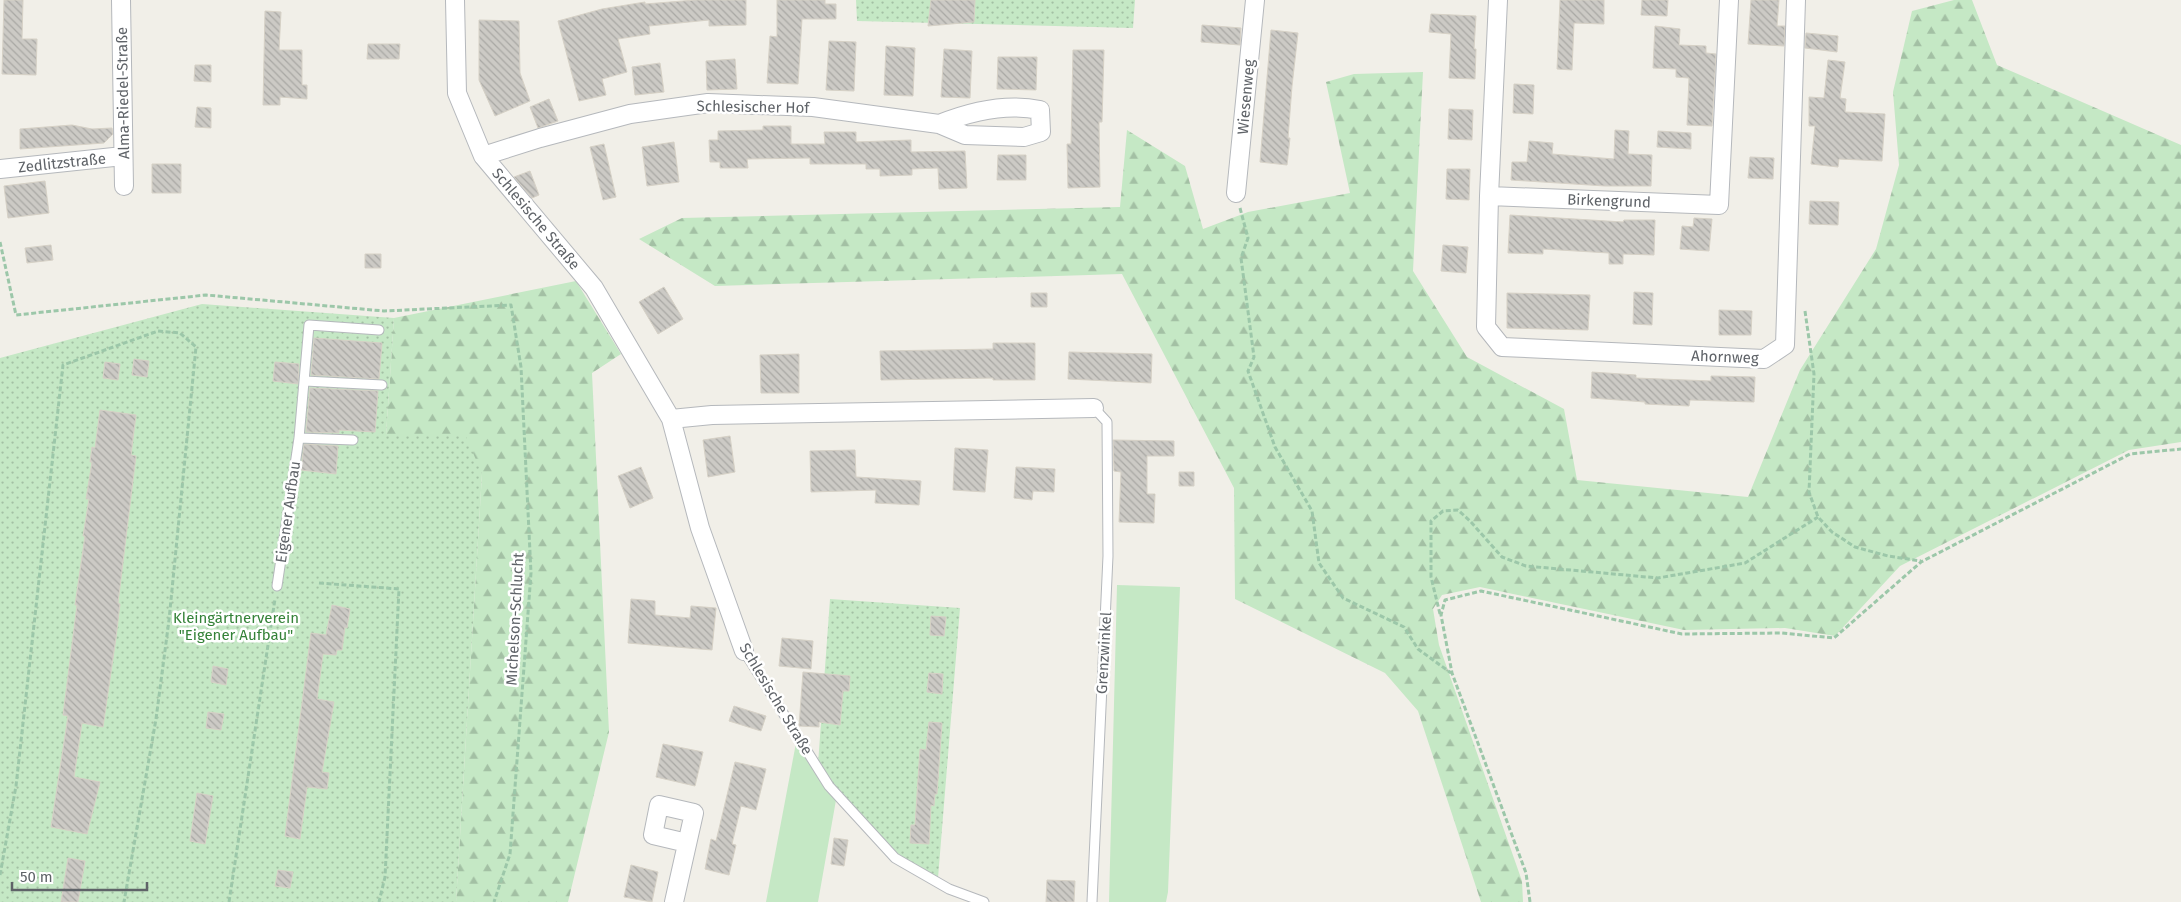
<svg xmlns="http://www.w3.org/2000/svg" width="2181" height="902" font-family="'Fira Sans',sans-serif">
<defs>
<pattern id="forest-firs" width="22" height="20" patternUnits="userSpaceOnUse" patternTransform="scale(1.25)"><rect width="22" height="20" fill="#c5e8c5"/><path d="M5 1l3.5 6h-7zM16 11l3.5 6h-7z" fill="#a3c0a4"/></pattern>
<pattern id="garden-dots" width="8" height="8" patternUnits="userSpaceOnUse" patternTransform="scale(1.25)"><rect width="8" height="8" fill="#c5e8c5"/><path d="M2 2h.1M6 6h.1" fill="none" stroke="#a3c0a4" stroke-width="1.8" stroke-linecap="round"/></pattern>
<pattern id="building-back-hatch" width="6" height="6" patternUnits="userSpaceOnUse" patternTransform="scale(1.25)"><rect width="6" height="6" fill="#cccac5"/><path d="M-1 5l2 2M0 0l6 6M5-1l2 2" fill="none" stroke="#a9a8a4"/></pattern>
</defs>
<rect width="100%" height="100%" fill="#f1efe8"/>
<path fill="#c5e8c5" d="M1117,585L1180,587L1168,892L1166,902H1109Z
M796,743L825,788L836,800L818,902H766Z"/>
<path fill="url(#forest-firs)" d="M1954,0H1972L1997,65L2181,145V442L2129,450L1900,566L1835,636L1785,628L1684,630L1480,587L1442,595L1433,609L1439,645L1522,881L1523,902H1481L1418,711L1385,673L1235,599L1234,488L1122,274L715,286L639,239L682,218L1120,207L1127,130L1185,166L1203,229L1248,212L1350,193L1326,82L1354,74L1423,72L1413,271L1467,357L1564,409L1577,480L1748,497L1800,370L1876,249L1899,165L1893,92L1912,11Z
M576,281L621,354L592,373L609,732L568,902H456L482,474L386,435L394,318Z"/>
<path fill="url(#garden-dots)" d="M856,0H1135L1133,28L857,21Z
M202,304L394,318L386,435L465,434L482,474L456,902H0V358Z
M830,599L960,608L938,878L899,856L831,784L818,764Z"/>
<path fill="url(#building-back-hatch)" stroke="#d6d1c6" d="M4,0H23L22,39H37L36,75L2,74Z
M695,0H746V25L709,26V20L649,26L650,34L618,39L627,72L602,79L606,95L579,101L558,21L602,9L645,2V4Z
M777,0H825V4H836V19H802L798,84L767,83L770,36L777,37Z
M931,0H975L974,22L928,26Z
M1560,0H1604V24L1574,23L1572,70L1557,69Z
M1642,0H1668L1667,16L1641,15Z
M1751,0H1779L1777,26H1785L1784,46L1748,44Z
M265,11L281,12L279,50H302V85H307V99L280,97V105H263Z
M1431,14L1476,16L1474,49H1476L1475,79L1449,78L1451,34L1429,32Z
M479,20L519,21L520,73L530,101L495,116L479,80Z
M1202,25L1241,28L1240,45L1201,42Z
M1655,26L1680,29L1679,45L1706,46V53L1716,54L1712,126L1687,125L1689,78L1676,77V69L1653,68Z
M1271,30L1298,33L1292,86L1288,138H1290L1287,165L1260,162Z
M1806,33L1838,36L1837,52L1805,48Z
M829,41L856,42L854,91L826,90Z
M368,44H400L399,59H367Z
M886,46L915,48L913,96L884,95Z
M944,49L972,51L970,98L941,97Z
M1073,50H1104L1102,122H1099L1100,187L1068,188L1067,144H1071Z
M998,57H1037L1036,90L997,89Z
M735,59L737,89L707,90L706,61Z
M1828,60L1845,62L1840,98L1846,99L1845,112L1885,114L1882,161L1839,159L1838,167L1811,164L1815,126H1809V97L1824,98Z
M660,63L664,92L635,95L632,67Z
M195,65H211V82L194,81Z
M1514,84L1534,85L1533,114L1513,113Z
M549,99L558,121L538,128L530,107Z
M197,107L211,108V128L195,127Z
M1449,109L1473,110L1472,140L1448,139Z
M72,125L92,129L112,128L113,134L104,143L20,149V129Z
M763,126H791V144H825L824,132H856V142L911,140V152L965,151L967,188L939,189L938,168L912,169V175L880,176V169H866V164H810V158L747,159L748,168H720V162H710L709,140H718V131L763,130Z
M1615,130L1629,131L1628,154L1652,155L1651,186H1605L1511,180L1512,162H1527L1529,141L1553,143L1552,154L1614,159Z
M1658,131L1691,133V149L1657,147Z
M674,142L679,182L647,186L642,147Z
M604,144L616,197L603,200L590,147Z
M998,155H1026V180H997Z
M1750,157L1774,158L1773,179L1748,178Z
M152,164H181V193H152Z
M1447,169H1470L1469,200L1446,199Z
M530,171L539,195L532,198L514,177Z
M45,181L49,213L8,218L4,186Z
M1810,201L1839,202L1838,225L1809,224Z
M1510,215L1623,222L1624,220H1655L1654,255L1623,254V264H1609V253L1543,249V254L1508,253Z
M1694,218L1712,219L1709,251L1680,249L1682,226L1693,227Z
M51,245L53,260L27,263L25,248Z
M1443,245L1468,247L1466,273L1441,271Z
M365,254H381V268H365Z
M664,287L683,319L658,334L639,302Z
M1634,292L1653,293L1652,325L1633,324Z
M1031,293H1047V307H1031Z
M1507,293L1590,295L1588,330L1507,328Z
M1719,310L1752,311L1751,335H1719Z
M314,338L382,343L379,379L311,375Z
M993,343H1035V380H993V378L881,380L880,351L993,349Z
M1069,352L1152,354L1151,383L1068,379Z
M799,354V393H761L760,355Z
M134,359L149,361L147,377L132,375Z
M105,362L120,364L118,380L103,378Z
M275,362L299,364L298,384L273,381Z
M1592,372L1636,375V378L1711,381V376L1755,377L1754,402L1690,400L1689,406L1645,404V402L1591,398Z
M310,388L378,391L375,432L339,430V433L306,432Z
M100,410L136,415L131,455L136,456L118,603L120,604L116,638L103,727L82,723L74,777L100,782L87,834L51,827L68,716L63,715L77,605H75L85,536H83L89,499H86L92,462H90L92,447L95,448Z
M730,436L735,472L708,477L703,440Z
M1113,440L1174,441V456H1147V494H1155L1154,523L1119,522L1121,472L1114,471Z
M304,444L338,446L336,474L301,470Z
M955,448L988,450L985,492L953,490Z
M855,450L856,477L921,481L919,505L875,503L876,490L811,492L810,451Z
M641,467L653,498L630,508L618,476Z
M1016,467L1055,469L1054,492L1033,491L1032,500L1014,498Z
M1179,472H1194V486H1179Z
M631,599L655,601V615L690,618L691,606L716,608L712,650L628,643Z
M332,605L350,609L347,628L345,627L342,650H337L336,655L323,654L317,699L334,702L322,772L329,773L327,789L307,787L300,839L285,836L311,633L326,635Z
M931,616L946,617L944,636L930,635Z
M782,638L813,641L811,669L779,666Z
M213,666L228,669L226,685L211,682Z
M803,672L850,676L849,691H843L840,725L819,722V727L799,726Z
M929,673L943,674L942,694L927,692Z
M734,706L766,716L761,731L729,721Z
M208,712L224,714L221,730L206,728Z
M929,722L942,723L937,794H935L934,806L931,805L929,844L910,843L911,825H915L920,749L926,750Z
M663,744L703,752L695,786L656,777Z
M735,762L766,769L756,810L741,806L732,844L736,845L729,875L705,869L711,839L716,841Z
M197,793L213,796L205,844L190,841Z
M834,838L848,840L844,866L831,864Z
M68,858L85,861L78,902H61Z
M631,865L658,872L652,902L624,897Z
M278,870L293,872L290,888L275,886Z
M1047,880L1075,881L1074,902H1046Z"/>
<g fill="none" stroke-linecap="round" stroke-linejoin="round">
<defs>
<path id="service" d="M305,381L382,385
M299,438L353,440
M277,586L299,438L309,325L379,330
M744,651L829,786L895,858L949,889L984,902
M1092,902L1108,556L1107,422L1094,408"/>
<path id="minor" d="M121,0L124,186
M455,0L457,93L483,156L594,288L671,419L712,415L1094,408
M1498,0L1489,196L1486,327L1502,347L1764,359L1785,345L1796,0
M483,156L540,138L630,114L708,103L813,107L939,124L965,135L1024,137L1041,132L1040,110C1007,103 969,112 939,124
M0,169L123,156
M1236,193L1255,0
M1489,196L1719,205L1729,0
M671,419L700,528L744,651
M674,902L694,813L659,805L653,835L687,843"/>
</defs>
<use href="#service" stroke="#b5b8bc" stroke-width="11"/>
<use href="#minor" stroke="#b5b8bc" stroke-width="20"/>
<path stroke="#9cc7a9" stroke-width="3" stroke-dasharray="5 2.5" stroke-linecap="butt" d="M1240,208L1248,238L1241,258L1254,357L1248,371L1275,447L1312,511L1319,563L1343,598L1404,627L1418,649L1451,673
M0,242L16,315L206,295L384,311L511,305L521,367L531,573L510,854L494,902
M1805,311L1814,374L1809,492L1818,517L1832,532L1855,547L1888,556L1921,561
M319,583L399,589L385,877L379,902
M1440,614L1431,577V521L1443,511L1458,510L1470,521L1502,557L1526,566L1658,578L1745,563L1818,517
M0,875L16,786L63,365L158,331L180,333L196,347L169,620L156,719L124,902
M229,902L275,599
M1530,902L1526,873L1452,673L1441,615L1445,600L1481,591L1682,634L1782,633L1834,638L1921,562L2130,454L2181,449"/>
<use href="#service" stroke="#fff" stroke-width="9"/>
<use href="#minor" stroke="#fff" stroke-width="18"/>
</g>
<g text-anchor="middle" stroke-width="5" stroke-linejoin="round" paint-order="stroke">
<g font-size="15" fill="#5f6368" stroke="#fff">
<text transform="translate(123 93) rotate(-91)" y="5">Alma-Riedel-Straße</text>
<text transform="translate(1246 97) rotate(-85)" y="5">Wiesenweg</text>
<text transform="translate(753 107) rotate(1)" y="5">Schlesischer Hof</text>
<text transform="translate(62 163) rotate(-6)" y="5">Zedlitzstraße</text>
<text transform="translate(1609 201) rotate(2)" y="5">Birkengrund</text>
<text transform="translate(536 219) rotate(50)" y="5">Schlesische Straße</text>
<text transform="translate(1725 357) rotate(2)" y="5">Ahornweg</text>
<text transform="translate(288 512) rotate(-82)" y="5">Eigener Aufbau</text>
<text transform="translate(515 619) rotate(-87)" y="5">Michelson-Schlucht</text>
<text transform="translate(1104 653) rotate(-87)" y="5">Grenzwinkel</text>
<text transform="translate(776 699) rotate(59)" y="5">Schlesische Straße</text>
</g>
<g font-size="15" fill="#348238" stroke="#fff">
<text x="236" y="623">Kleingärtnerverein<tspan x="236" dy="17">"Eigener Aufbau"</tspan></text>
</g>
</g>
<path d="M12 882v8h135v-8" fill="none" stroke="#5f6368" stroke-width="2.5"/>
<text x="20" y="882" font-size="15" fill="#5f6368" stroke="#ffffff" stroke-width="4" paint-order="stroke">50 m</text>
</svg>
